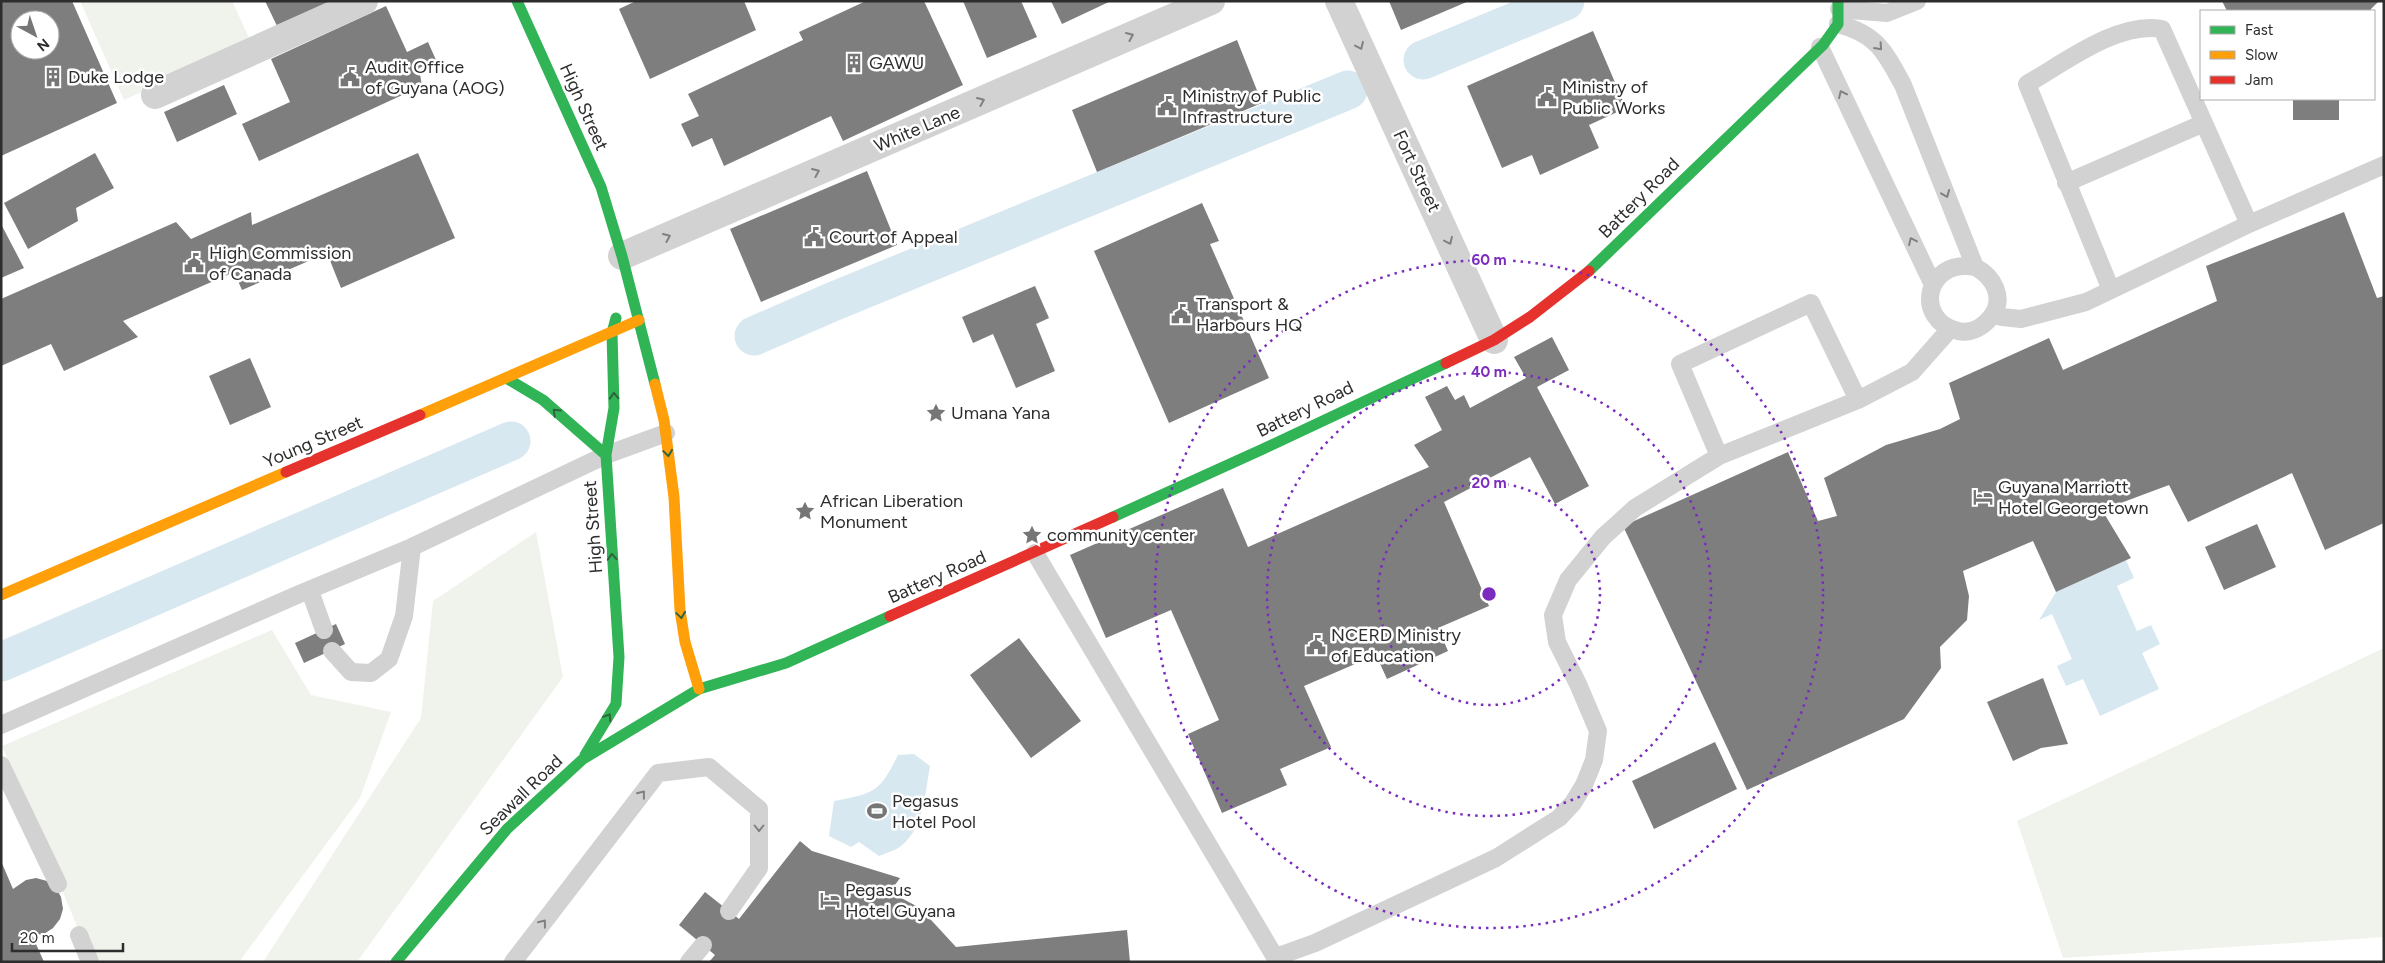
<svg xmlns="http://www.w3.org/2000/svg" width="2385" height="963" font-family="Figtree,sans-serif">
<rect width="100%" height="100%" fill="#fff"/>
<path fill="#f0f3eb" d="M80,1H232L251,42L124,100Z
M536,532L563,677L357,962H263L421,718L433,601Z
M272,630L311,695L391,712L360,798L239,962H92L2,746Z
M2384,648V937L2063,958L2017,821Z"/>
<path fill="#d8e8f0" d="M2126,560L2134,578L2117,586L2137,631L2151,625L2160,644L2142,653L2159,689L2100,716L2083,679L2066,686L2057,666L2072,659L2052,614L2039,620L2056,592Z
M914,754L930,766C925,793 924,828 901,846C895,851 886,853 879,856L859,842L851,847L829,836L834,801C875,793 879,793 898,755Z"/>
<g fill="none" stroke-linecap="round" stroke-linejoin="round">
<path stroke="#d8e8f0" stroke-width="39" d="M1423,60L1565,1
M754,336L832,302L1348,90
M1,662L511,441"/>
</g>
<path fill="#7e7e7e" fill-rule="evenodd" d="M1,1H72L117,103L1,156ZM20,20H50V50H20Z
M265,1H333L278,28Z
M636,1H744L756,30L650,79L619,9Z
M866,1H924L963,85L843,141L831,116L724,166L712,138L692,147L681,124L699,116L688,94L803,40L799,32Z
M963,1H1021L1037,37L987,58Z
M1051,1H1111L1062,24Z
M1389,1H1469L1401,30Z
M2222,1H2379L2369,11H2227Z
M386,6L407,52L428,42L436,60L419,68L422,86L259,161L242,124L290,102L271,59Z
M1593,31L1626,108L1589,125L1599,148L1540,175L1532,155L1502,168L1467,86Z
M1237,40L1262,103L1097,172L1072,110Z
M224,85L237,114L177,142L164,112Z
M2293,99H2339V120H2293Z
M95,153L114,188L76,208L78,221L28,249L4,203Z
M418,153L455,238L341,288L327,253L242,290L234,272L123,321L138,337L64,371L51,344L1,366V299L176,222L191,239L251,212L252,225Z
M867,171L897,245L761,302L730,229Z
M1202,203L1219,241L1210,244L1269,378L1169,423L1094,251Z
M2344,212L2377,298L2384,296V523L2325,550L2292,473L2188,522L2169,485L2102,510L2131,558L2056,592L2033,541L1963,571L1969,596L1967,620L1940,647L1941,668L1904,719L1747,790L1623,526L1788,452L1818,521L1837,516L1824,478L1886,445L1940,429L1960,419L1949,383L2049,338L2063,370L2217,301L2206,266Z
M1,224L24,268L1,278Z
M1035,286L1049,318L1036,324L1055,371L1016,388L993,334L973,343L962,317Z
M1552,337L1569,370L1537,387L1589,486L1555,504L1530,457L1444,502L1489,606L1438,628L1448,651L1387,679L1376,655L1304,686L1331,747L1280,769L1287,785L1222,813L1188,734L1219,720L1171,610L1106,638L1070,555L1223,488L1248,547L1429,467L1414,445L1442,430L1425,397L1447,386L1455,400L1464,395L1470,408L1526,378L1514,357Z
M250,358L271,407L230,425L209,376Z
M2257,524L2276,567L2224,590L2205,547Z
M336,624L345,644L304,663L295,643Z
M1019,638L1081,721L1031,758L970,675Z
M2043,678L2068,744L2041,748L2013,761L1987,702Z
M1715,742L1737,789L1654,829L1632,781Z
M800,841L812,851L900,878L890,892L920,908L956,947L1127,930L1130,962H709L715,955L679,925L705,892L739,919Z
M1,861L13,889L26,880L36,878L47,881L56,888L61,897L63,909L60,919L53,928L44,934L32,935L44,962H1Z"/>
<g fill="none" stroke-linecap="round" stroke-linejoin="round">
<path stroke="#d2d2d2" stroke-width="18" d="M1839,9L1887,13L1917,1
M1838,24C1877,34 1885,52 1903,85L1975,267C1993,276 2006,298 1991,317C1983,327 1971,334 1958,331C1913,320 1925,258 1975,267
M1820,47L1933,285
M2066,183L2204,123
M2111,290L2027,84C2064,63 2118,21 2162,29L2249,224
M1994,314L2002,317L2021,319L2086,302L2249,224L2384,165
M1719,456L1680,364L1811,303L1858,400
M1035,553L1278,962
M310,591L324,630
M332,651L351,672L371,673L389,659L404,616L412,547
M1,725L297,595L412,547L606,455L666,433
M1,765L58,884
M79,935L90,962
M1276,957L1315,943L1496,858L1559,818L1573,803L1584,785L1594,760L1598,731L1578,684L1557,642L1553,615L1568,580L1603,537L1635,508L1719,456L1858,400L1912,372L1950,329
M513,962L658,773L709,767L759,809V868L729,911
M689,962L703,945"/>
<path stroke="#d2d2d2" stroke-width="28" d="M1339,1L1494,340
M155,95L364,1
M622,256L1211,1"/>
<path stroke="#30b455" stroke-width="11" d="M517,1L601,187L622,256L655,384
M1589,271L1823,45L1838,24V1
M506,378L543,400L606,455
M1113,517L1263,449L1446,363
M585,755L616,704L619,657L606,455L614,408L612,333L616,318
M396,962L507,829L583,759L699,689L786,663L890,616"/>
<path stroke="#ff9f0a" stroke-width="11" d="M655,384L664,420L674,497L680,610L685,642L699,689
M420,415L639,320
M1,595L286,472"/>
<path stroke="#e5322d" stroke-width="11" d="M1446,363L1494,340L1530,317L1589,271
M286,472L420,415
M890,616L1113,517"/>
</g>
<defs><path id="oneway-chevron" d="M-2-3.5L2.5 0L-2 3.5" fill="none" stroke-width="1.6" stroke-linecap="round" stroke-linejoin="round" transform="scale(1.25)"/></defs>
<g stroke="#808080">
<use href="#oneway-chevron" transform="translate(1130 36) rotate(-23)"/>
<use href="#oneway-chevron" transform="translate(1360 46) rotate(65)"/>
<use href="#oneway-chevron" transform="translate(1879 47) rotate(48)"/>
<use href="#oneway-chevron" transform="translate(1842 94) rotate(-115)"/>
<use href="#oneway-chevron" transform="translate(981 101) rotate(-23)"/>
<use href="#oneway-chevron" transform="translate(816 172) rotate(-23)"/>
<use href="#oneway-chevron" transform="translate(1946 194) rotate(68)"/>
<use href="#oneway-chevron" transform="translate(667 237) rotate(-23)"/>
<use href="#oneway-chevron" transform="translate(1449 241) rotate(65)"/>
<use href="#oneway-chevron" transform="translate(1912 241) rotate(-115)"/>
<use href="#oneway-chevron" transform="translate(642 794) rotate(-52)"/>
<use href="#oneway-chevron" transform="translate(759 828) rotate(90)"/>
<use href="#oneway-chevron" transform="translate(543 923) rotate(-52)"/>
</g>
<g stroke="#2e633d">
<use href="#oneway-chevron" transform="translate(614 396) rotate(-92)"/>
<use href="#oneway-chevron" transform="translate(556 412) rotate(-136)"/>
<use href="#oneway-chevron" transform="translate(668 453) rotate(82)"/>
<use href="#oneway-chevron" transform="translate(612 557) rotate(-94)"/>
<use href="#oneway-chevron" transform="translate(681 615) rotate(82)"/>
<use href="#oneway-chevron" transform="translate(608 717) rotate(-59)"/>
</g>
<g fill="none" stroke="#7b2cbf" stroke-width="2.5" stroke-dasharray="2.5 5">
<circle cx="1489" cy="594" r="111"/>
<circle cx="1489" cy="594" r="222"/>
<circle cx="1489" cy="594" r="334"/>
</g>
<defs>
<symbol id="building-bare" viewBox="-9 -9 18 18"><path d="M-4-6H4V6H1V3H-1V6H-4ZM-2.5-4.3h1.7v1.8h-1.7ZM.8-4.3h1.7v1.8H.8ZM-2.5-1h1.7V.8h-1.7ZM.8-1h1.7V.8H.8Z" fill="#767676" stroke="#fff" stroke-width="2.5" paint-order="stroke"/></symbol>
<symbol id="civic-bare" viewBox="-9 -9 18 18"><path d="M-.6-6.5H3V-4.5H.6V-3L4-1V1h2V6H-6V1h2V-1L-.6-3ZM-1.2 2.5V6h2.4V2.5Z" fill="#767676" stroke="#fff" stroke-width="2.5" paint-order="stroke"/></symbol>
<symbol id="sight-bare" viewBox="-9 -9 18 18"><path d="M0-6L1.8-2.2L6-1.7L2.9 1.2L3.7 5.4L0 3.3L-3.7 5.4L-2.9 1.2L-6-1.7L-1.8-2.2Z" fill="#767676" stroke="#fff" stroke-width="2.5" paint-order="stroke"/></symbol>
<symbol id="hotel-bare" viewBox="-9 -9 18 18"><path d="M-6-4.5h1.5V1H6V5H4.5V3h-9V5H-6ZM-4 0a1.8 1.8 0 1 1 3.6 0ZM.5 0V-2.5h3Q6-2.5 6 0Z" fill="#767676" stroke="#fff" stroke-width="2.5" paint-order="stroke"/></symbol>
<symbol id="stadium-bare" viewBox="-9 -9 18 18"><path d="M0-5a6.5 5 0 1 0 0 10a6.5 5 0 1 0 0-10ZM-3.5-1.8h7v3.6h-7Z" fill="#767676" stroke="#fff" stroke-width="2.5" paint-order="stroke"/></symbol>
</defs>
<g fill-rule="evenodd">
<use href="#building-bare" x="840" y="49" width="28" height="28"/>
<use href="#building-bare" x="39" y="63" width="28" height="28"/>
<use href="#civic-bare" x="336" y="63" width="28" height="28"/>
<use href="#civic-bare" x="1533" y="83" width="28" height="28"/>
<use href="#civic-bare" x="1153" y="92" width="28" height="28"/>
<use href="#civic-bare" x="800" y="223" width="28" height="28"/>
<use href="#civic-bare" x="180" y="249" width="28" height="28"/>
<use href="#civic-bare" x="1167" y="300" width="28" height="28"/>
<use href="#sight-bare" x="922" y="399" width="28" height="28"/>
<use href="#hotel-bare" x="1969" y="483" width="28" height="28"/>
<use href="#sight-bare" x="791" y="497" width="28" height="28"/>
<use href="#sight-bare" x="1018" y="521" width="28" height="28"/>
<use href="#civic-bare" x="1302" y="631" width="28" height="28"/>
<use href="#stadium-bare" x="863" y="797" width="28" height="28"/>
<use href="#hotel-bare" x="816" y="886" width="28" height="28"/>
</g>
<g text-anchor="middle" stroke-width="5" stroke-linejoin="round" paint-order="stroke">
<g font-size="18" fill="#2d2d2d" stroke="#fff" text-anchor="start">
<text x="869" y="69">GAWU</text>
<text x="365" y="73">Audit Office<tspan x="365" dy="21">of Guyana (AOG)</tspan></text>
<text x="68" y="83">Duke Lodge</text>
<text x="1562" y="93">Ministry of<tspan x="1562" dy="21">Public Works</tspan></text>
<text x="1182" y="102">Ministry of Public<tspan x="1182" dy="21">Infrastructure</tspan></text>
<text x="829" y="243">Court of Appeal</text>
<text x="209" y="259">High Commission<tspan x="209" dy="21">of Canada</tspan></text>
<text x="1196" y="310">Transport &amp;<tspan x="1196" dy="21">Harbours HQ</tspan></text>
<text x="951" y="419">Umana Yana</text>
<text x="1998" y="493">Guyana Marriott<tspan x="1998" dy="21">Hotel Georgetown</tspan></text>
<text x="820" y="507">African Liberation<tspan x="820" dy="21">Monument</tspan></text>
<text x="1047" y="541">community center</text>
<text x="1331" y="641">NCERD Ministry<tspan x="1331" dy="21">of Education</tspan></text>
<text x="892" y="807">Pegasus<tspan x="892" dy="21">Hotel Pool</tspan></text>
<text x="845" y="896">Pegasus<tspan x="845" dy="21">Hotel Guyana</tspan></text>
</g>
<g font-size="18" fill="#2d2d2d" stroke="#fff">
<text transform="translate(584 107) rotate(66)" y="6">High Street</text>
<text transform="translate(917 129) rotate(-23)" y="6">White Lane</text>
<text transform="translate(1417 171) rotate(65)" y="6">Fort Street</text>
<text transform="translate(1639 198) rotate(-45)" y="6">Battery Road</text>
<text transform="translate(1305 409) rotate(-26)" y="6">Battery Road</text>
<text transform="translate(313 442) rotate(-23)" y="6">Young Street</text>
<text transform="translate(593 527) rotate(-94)" y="6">High Street</text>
<text transform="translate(937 577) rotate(-24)" y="6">Battery Road</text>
<text transform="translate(521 795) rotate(-44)" y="6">Seawall Road</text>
</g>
</g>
<circle cx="1489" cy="594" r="8" fill="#7b2cbf" stroke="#fff" stroke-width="2.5"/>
<g font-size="15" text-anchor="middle" font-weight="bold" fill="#7b2cbf" stroke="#fff" stroke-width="5" stroke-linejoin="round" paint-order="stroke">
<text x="1489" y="265">60 m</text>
<text x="1489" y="377">40 m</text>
<text x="1489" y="488">20 m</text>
</g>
<rect width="2385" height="963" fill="none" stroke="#2d2d2d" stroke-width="5"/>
<rect x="2200" y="10" width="175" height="90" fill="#ffffff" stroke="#ababab"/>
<rect x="2210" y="26" width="25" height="8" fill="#30b455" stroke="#ababab"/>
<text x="2245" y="35" font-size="15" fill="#2d2d2d">Fast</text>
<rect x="2210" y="51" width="25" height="8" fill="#ff9f0a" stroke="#ababab"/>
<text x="2245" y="60" font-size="15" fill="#2d2d2d">Slow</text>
<rect x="2210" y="76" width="25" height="8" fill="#e5322d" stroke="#ababab"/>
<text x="2245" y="85" font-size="15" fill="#2d2d2d">Jam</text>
<g transform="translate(35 35) rotate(140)"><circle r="24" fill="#ffffff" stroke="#ababab"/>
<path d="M0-4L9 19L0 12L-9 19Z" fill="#767676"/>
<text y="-8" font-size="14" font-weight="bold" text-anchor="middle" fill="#2d2d2d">N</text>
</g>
<path d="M12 943v8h111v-8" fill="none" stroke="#2d2d2d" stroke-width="2.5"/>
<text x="20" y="943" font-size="15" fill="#2d2d2d" stroke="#ffffff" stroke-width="4" paint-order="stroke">20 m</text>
</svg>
